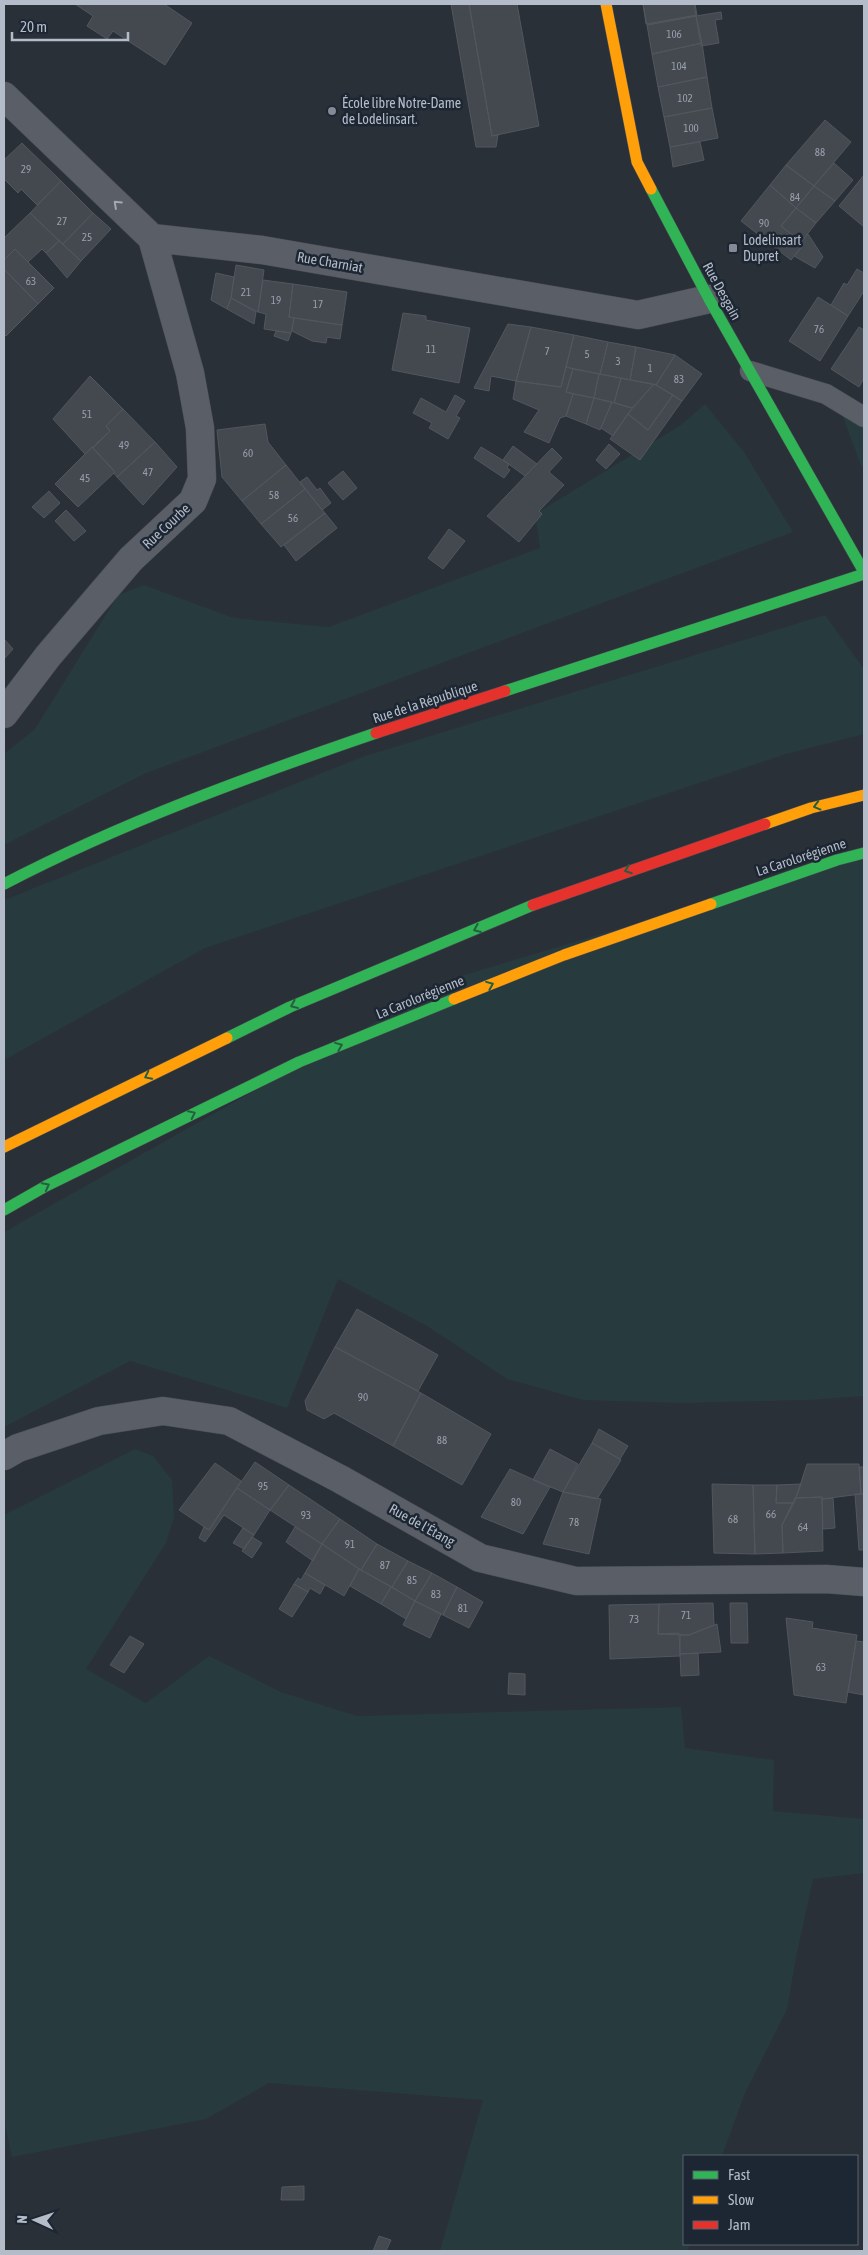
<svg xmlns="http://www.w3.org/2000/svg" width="868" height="2255" font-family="'Asap Condensed',sans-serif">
<rect width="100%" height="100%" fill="#2a3038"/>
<path fill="#273a3e" d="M705,404L744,452L793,532L144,774L4,845V754L35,729L118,595L144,585L234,618L329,627L540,548L535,514L681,425Z
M841,412L864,429V469L861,465Z
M825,615L864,669V734L786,754L205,948L4,1060V900L362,757Z
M864,855V1396L808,1400L681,1403L583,1400L507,1379L427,1326L338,1279L287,1408L130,1361L4,1427V1232L454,978Z
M135,1449L153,1456L172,1480L174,1517L166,1543L86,1669L146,1703L209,1656L281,1692L357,1716L681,1707L685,1748L774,1760L773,1811L864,1819V1873L813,1879L796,1958L787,2009L745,2093L722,2156H684V2244H690L687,2251H440L483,2100L269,2083L206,2119L12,2157L4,2120V1515Z"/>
<path fill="#444950" stroke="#52575f" d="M75,4H164L192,23L165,65L113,31L107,39L87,26L93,16Z
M451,4H469L492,136L498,135L496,147H476Z
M469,4H517L539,126L492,136Z
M643,4H695L697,15L646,24Z
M643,4H694L696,16L647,25Z
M721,12L722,19L715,20L719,43L701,46L696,16Z
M696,16L702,43L652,54L647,25Z
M702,43L707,77L658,87L652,54Z
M707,77L712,108L664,117L658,87Z
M712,108L718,138L670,147L664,117Z
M825,120L851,142L814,186L786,165Z
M700,142L704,160L673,167L670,147Z
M22,143L61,181L37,205L21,189L18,193L4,179V160Z
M834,163L853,180L835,201L814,186Z
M786,165L814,186L796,208L770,185Z
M864,175V227L839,206Z
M61,181L93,213L63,244L30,213Z
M770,185L796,208L781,226L804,244L791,260L741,221Z
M814,186L835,201L816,223L796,208Z
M796,208L816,223L801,242L781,226Z
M30,213L59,241L46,253L42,249L28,262L15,249L4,260V238Z
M93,213L111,229L81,261L63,244Z
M808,234L823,257L815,268L794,256L804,244L801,242Z
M59,241L81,261L67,278L46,253Z
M15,249L54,288L38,304L4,269V260Z
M236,265L264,270L258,312L231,298Z
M4,269L38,304L6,336L4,334Z
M857,269L864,273V291L848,316L831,305L844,283L847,285Z
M216,273L234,277L231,298L227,309L211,300Z
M263,280L293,284L289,317L294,318L291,333L264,329L266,314L258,312Z
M293,284L347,292L342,325L289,317Z
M818,297L848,316L820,361L789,341Z
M231,298L256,312L254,324L227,309Z
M403,313L426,316V320L470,328L459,383L392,370Z
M294,318L342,325L340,339L327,337L326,343L312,341L292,331Z
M508,324L531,327L516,381L491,376L489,391L474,388Z
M531,327L574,335L561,387L516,381Z
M859,327L864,330V378L859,387L831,369Z
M276,331L291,333L288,341L274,336Z
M574,335L608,342L600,374L566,367Z
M608,342L636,347L630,380L600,374Z
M636,347L675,355L656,385L630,380Z
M675,355L702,374L682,401L656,385Z
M566,367L573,369L566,392L573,394L566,416L560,418L549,443L524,432L539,410L513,399L516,381L561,387Z
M573,369L599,374L594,398L566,392Z
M599,374L621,378L614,403L594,398Z
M90,376L123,409L106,426L110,431L85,454L53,419Z
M621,378L653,384H654L632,408L614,403Z
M654,384L673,395L648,430L628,414Z
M573,394L594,398L586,424L566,416Z
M455,395L465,401L456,416L460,418L448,439L429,428L432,423L413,413L421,398L446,412Z
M673,395L682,401L640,460L610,439L628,414L648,430Z
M594,398L612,402L600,430L586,424Z
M612,402L632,408L613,436L601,428Z
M123,409L155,442L117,477L114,473L115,472L93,448L110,431L106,426Z
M265,424L268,442L286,465L242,501L222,477L217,430Z
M155,442L177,467L143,505L117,477Z
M609,444L620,454L606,469L596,460Z
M513,446L537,464L525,476L503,460Z
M92,447L115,472L78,507L55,484Z
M481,447L509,464L507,468L510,470L504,478L474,458Z
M552,448L562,458L549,472L564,485L539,511L542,514L519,542L487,516Z
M286,465L305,489L261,524L242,501Z
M343,471L357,488L343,500L328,483Z
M307,477L317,490L320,488L331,503L322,510L300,482Z
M305,489L325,513L281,547L261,524Z
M49,491L60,503L44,518L32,507Z
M66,510L86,531L74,541L55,521Z
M325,513L337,528L296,561L284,545Z
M449,529L465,541L443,569L428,558Z
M4,639L13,649L4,659Z
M357,1309L438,1355L418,1391L335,1347Z
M335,1347L421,1393L393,1446L334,1413L324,1419L307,1410L305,1401Z
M421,1393L491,1434L462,1485L393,1446Z
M599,1429L628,1446L620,1459L592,1443Z
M592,1443L621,1460L597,1499L563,1492Z
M550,1449L578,1464L563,1492L533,1480Z
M255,1462L289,1485L270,1510L237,1488Z
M215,1463L241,1481L209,1530L179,1510Z
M807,1464H859L861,1494L822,1499V1497L796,1498Z
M859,1467H864V1494H861Z
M510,1469L550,1487L523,1534L481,1517Z
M712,1484L753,1485L755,1554L714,1553Z
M801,1484L794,1503H776L777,1485Z
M289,1485L340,1519L322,1544L270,1510Z
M753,1485H777L776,1503H794L782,1525L783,1553L755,1554Z
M237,1488L270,1510L254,1535L224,1515L205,1542L199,1538L204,1527L209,1530Z
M563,1492L601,1499L589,1554L543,1544Z
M855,1494H864V1550H859Z
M822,1497L823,1551L783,1553L782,1525L795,1498Z
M833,1498L835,1528L823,1529L822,1499Z
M340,1519L377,1544L361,1570L322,1544Z
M295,1527L322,1544L313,1561L286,1542Z
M243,1528L254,1535L244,1549L233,1543Z
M252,1537L262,1543L252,1558L242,1551Z
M322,1544L359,1569L344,1596L305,1573Z
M377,1544L408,1561L392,1587L361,1570Z
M408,1561L432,1573L415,1601L392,1587Z
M359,1569L391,1587L381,1604L350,1586Z
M305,1573L325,1585L320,1594L310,1588L308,1592L294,1584L298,1578L301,1580Z
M432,1573L457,1587L443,1615L415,1601Z
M294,1584L308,1592L292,1617L279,1609Z
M391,1587L415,1601L406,1619L381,1604Z
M457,1587L483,1602L469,1628L443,1615Z
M415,1601L441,1614L430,1638L403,1625Z
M713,1603L714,1625L689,1635L658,1634L659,1604Z
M730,1603H747L748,1643H731Z
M659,1604L658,1634L679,1633L680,1656L610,1659L609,1605Z
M786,1618L813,1622L812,1628L857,1635L846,1703L794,1695Z
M717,1624L721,1652L680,1654V1635H689Z
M130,1636L144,1644L124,1673L110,1665Z
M856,1641L864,1642V1695L848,1692Z
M698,1653L699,1675L681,1676L680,1654Z
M509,1673L525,1674V1695L508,1694Z
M304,2186V2200H281L282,2187Z
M379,2236L391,2240L386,2251H373Z"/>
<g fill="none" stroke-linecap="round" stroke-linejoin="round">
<defs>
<path id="lane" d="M750,371L826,394L864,417"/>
<path id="street" d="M4,96L152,238L262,250L638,315L709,299
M4,714L48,656L131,559L193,501L202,479L200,428L190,373L152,238
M4,1456L18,1448L99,1421L163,1411L229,1421L340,1479L480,1558L576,1581L826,1579L864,1582"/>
<path id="fast" d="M651,189L709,299L864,572
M505,691L864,574
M4,884C123,822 250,776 376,733
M711,904L837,860L864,853
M227,1038L290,1007L533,905
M4,1210L46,1186L299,1062L454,999"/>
<path id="slow" d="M606,4L637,162L651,189
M765,824L811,808L864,795
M454,999L564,955L711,904
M4,1147L227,1038"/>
<path id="jam" d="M376,733L505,691
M533,905L765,824"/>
</defs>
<use href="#lane" stroke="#484c53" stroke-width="21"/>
<use href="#street" stroke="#484c53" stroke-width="29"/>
<use href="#fast" stroke="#484c53" stroke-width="12"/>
<use href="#slow" stroke="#484c53" stroke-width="12"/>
<use href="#jam" stroke="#484c53" stroke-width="12"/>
<use href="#lane" stroke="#5a5e66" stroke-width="20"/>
<use href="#street" stroke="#5a5e66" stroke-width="28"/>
<use href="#fast" stroke="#30b455" stroke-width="11"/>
<use href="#slow" stroke="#ff9f0a" stroke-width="11"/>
<use href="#jam" stroke="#e5322d" stroke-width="11"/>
</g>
<defs><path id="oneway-chevron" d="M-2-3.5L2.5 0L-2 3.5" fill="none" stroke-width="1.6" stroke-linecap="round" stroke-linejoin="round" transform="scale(1.25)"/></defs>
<use stroke="#a2a9b5" href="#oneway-chevron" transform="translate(117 204) rotate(-137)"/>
<g stroke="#255f41">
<use href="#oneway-chevron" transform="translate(817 806) rotate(165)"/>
<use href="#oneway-chevron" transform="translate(628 870) rotate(160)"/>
<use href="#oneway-chevron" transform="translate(477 929) rotate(157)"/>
<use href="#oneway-chevron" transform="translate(490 985) rotate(-22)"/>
<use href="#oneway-chevron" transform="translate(294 1005) rotate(157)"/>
<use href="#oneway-chevron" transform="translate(339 1046) rotate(-22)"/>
<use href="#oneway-chevron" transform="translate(148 1076) rotate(154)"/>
<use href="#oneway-chevron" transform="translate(192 1114) rotate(-26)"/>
<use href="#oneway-chevron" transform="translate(46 1186) rotate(-28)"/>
</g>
<g fill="#848b96" stroke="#1d2633" stroke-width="2">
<circle cx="332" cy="111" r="5"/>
<rect x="728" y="243" width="10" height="10" rx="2.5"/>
</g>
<g text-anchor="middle" stroke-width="5" stroke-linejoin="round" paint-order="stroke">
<g font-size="11" fill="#989fab">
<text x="674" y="38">106</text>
<text x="679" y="70">104</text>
<text x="685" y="102">102</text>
<text x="691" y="132">100</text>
<text x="820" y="156">88</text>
<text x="26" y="173">29</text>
<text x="795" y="201">84</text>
<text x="62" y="225">27</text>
<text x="764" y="227">90</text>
<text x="87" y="241">25</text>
<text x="31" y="285">63</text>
<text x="246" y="296">21</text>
<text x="276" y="304">19</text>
<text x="318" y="308">17</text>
<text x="819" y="333">76</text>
<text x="431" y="353">11</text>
<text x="547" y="355">7</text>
<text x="587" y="358">5</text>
<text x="618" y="365">3</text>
<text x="650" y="372">1</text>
<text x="679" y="383">83</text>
<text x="87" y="418">51</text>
<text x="124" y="449">49</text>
<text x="248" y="457">60</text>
<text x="148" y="476">47</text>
<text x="85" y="482">45</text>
<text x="274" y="499">58</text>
<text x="293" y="522">56</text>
<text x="363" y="1401">90</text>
<text x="442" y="1444">88</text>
<text x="263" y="1490">95</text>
<text x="516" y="1506">80</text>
<text x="771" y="1518">66</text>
<text x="306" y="1519">93</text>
<text x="733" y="1523">68</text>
<text x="574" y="1526">78</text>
<text x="803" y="1531">64</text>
<text x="350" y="1548">91</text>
<text x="385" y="1569">87</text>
<text x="412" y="1584">85</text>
<text x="436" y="1598">83</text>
<text x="463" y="1612">81</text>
<text x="686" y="1619">71</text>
<text x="634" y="1623">73</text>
<text x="821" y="1671">63</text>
</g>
<g font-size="14" fill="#b4bcc9" stroke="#1d2633" text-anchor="start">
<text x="342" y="108">École libre Notre-Dame<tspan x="342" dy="16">de Lodelinsart.</tspan></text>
<text x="743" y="245">Lodelinsart<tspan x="743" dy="16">Dupret</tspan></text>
</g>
<g font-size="14" fill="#b4bcc9" stroke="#1d2633">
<text transform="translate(330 262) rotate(10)" y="5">Rue Charniat</text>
<text transform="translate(722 291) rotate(61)" y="5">Rue Desgain</text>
<text transform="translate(166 526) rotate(-43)" y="5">Rue Courbe</text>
<text transform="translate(425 702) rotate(-18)" y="5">Rue de la République</text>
<text transform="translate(801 857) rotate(-18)" y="5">La Carolorégienne</text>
<text transform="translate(420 997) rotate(-22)" y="5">La Carolorégienne</text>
<text transform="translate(422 1525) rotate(29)" y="5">Rue de l'Étang</text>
</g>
</g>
<rect width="868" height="2255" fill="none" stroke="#b4bcc9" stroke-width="10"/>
<rect x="683" y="2155" width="175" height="90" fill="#1d2633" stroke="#59626f"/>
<rect x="693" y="2171" width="25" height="8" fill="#30b455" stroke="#59626f"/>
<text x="728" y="2180" font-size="15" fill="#b4bcc9">Fast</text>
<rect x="693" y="2196" width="25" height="8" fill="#ff9f0a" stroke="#59626f"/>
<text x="728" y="2205" font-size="15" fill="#b4bcc9">Slow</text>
<rect x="693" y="2221" width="25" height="8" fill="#e5322d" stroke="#59626f"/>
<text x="728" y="2230" font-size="15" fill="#b4bcc9">Jam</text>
<g transform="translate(35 2220) rotate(273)" stroke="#1d2633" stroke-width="4" paint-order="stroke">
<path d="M0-4L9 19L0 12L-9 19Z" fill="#b4bcc9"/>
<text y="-8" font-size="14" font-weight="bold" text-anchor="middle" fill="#b4bcc9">N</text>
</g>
<path d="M12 32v8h116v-8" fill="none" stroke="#b4bcc9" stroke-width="2.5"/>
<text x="20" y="32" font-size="15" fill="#b4bcc9" stroke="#1d2633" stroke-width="4" paint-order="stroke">20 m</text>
</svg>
